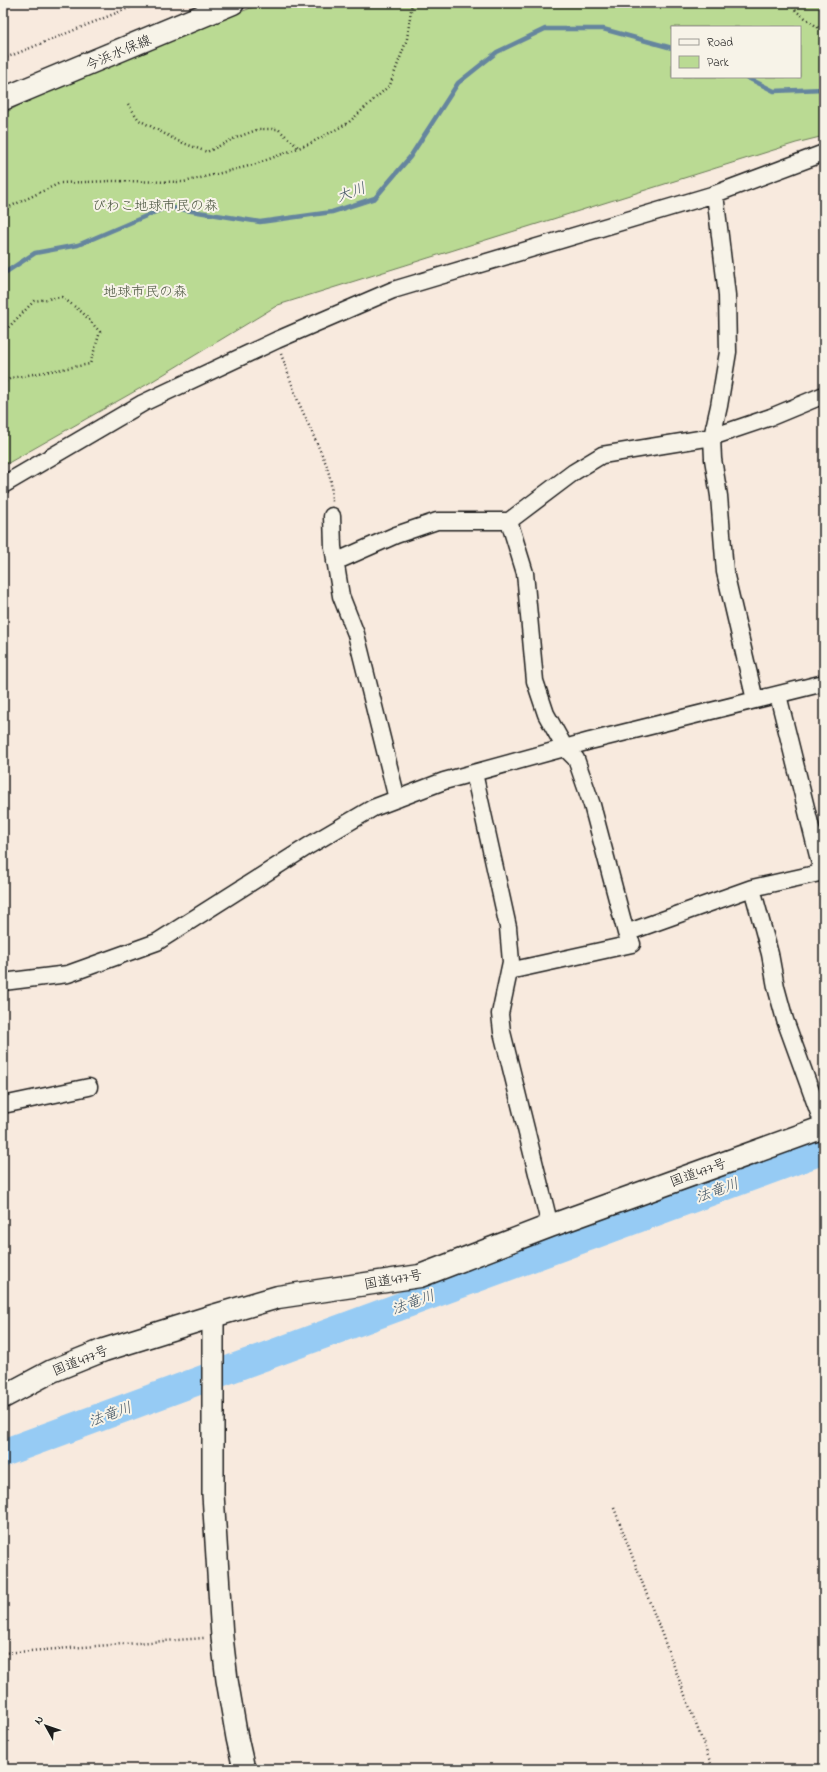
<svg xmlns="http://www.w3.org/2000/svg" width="827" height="1772" font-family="'Indie Flower','Klee One',sans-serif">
<rect width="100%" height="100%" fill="#f8eade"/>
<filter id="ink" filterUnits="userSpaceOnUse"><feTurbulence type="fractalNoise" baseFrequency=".025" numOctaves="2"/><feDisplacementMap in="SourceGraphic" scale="8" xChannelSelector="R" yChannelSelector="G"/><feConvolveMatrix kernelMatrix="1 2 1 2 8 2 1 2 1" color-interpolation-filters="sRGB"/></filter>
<g filter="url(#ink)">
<path fill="#bada93" stroke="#6b7b58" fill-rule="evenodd" d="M264,3H824V136L796,143L278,305L146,385L3,466V114L73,76ZM672,27H800V77H672Z"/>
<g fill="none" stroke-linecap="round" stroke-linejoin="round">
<path stroke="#65859e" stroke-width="4.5" d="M746,77L774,91L824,89
M3,274L35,253L78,245L167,207L260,222L332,212L375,198L410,157L458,83L497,52L545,29H603L672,48"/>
<path stroke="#96cbf4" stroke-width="28" d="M3,1453L824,1150"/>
<defs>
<path id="minor" d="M715,194L727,295L728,352L719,406L712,437L713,459L719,496L725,572L755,700
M3,485L143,403L277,340L393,290L715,194L824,153
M332,516L333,547L341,596L356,634L397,799
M509,521L525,573L535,681L546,714L565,748L576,759L592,805L626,933L632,944L509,971
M335,562L396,535L437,521H509L574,472L602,455L712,437L771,417L824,395
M778,695L822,872
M474,773L508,927L511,962L500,1014L502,1032L550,1226
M824,872L752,888L770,954L776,987L785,1020L824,1127
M626,933L752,888
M3,982L68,974L157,942L310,845L373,808L444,781L590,741L824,683
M3,1105L89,1087"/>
<path id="tertiary" d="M213,1316V1494L222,1637L227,1680L237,1738L244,1769"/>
<path id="secondary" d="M3,99L233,3"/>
<path id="trunk" d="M3,1397L52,1371L104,1350L213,1316L278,1297L420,1276L550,1226L824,1127"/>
</defs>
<use href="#minor" stroke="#1c1c1c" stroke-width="19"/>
<use href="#tertiary" stroke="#1c1c1c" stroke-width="24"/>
<use href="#secondary" stroke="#1c1c1c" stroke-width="25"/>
<use href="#trunk" stroke="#1c1c1c" stroke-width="25"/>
<path stroke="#1c1c1c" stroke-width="2.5" stroke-dasharray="1 3" stroke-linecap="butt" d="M791,3L796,11L824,32
M3,59L141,3
M128,104L139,120L178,141L207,152L233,139L259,129H278L299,148
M3,210L60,183L112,181L184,182L253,165L309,144L348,123L390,85L407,39L412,3
M3,333L34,301L62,297L83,313L100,332L90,364L11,378L3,383
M281,354L298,401L327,466L331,482L332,502
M614,1508L713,1769
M3,1653L204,1638"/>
<use href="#minor" stroke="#f7f3e8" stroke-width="16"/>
<use href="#tertiary" stroke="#f7f3e8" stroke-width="21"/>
<use href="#secondary" stroke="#f7f3e8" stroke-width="22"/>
<use href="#trunk" stroke="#f7f3e8" stroke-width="22"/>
</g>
</g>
<g text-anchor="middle" stroke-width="4" stroke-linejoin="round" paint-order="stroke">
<g font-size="14" fill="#1c1c1c" stroke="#f7f3e8">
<text transform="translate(118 52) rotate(-23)" y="5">今浜水保線</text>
<text transform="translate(698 1172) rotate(-20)" y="5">国道477号</text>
<text transform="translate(393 1279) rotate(-10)" y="5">国道477号</text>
<text transform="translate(80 1360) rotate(-22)" y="5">国道477号</text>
</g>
<g font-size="14" fill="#4b5540" stroke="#f7f3e8">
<text x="155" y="210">びわこ地球市民の森</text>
<text x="145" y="296">地球市民の森</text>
</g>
<g font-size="15" font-style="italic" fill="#475968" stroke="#f7f3e8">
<text transform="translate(351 192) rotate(-20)" y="5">大川</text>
<text transform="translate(717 1190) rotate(-20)" y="5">法竜川</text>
<text transform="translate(413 1302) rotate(-20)" y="5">法竜川</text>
<text transform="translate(110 1414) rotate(-20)" y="5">法竜川</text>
</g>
</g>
<rect width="827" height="1772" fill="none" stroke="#f7f3e8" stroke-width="16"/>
<rect x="8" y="8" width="811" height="1756" fill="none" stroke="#1c1c1c" stroke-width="1.5" filter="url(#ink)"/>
<rect x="671" y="26" width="130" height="52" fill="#f7f3e8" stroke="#9f9d96"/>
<rect x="679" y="39" width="20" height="6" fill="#f7f3e8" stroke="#9f9d96"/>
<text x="707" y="46" font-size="12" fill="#1c1c1c">Road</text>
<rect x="679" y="56" width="20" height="12" fill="#bada93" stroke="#9f9d96"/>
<text x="707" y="66" font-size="12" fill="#1c1c1c">Park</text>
<g transform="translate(46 1726) rotate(310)" stroke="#f7f3e8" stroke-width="3" paint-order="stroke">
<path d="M0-3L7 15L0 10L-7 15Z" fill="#1c1c1c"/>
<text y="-6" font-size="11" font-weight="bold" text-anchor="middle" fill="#1c1c1c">N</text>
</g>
</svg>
